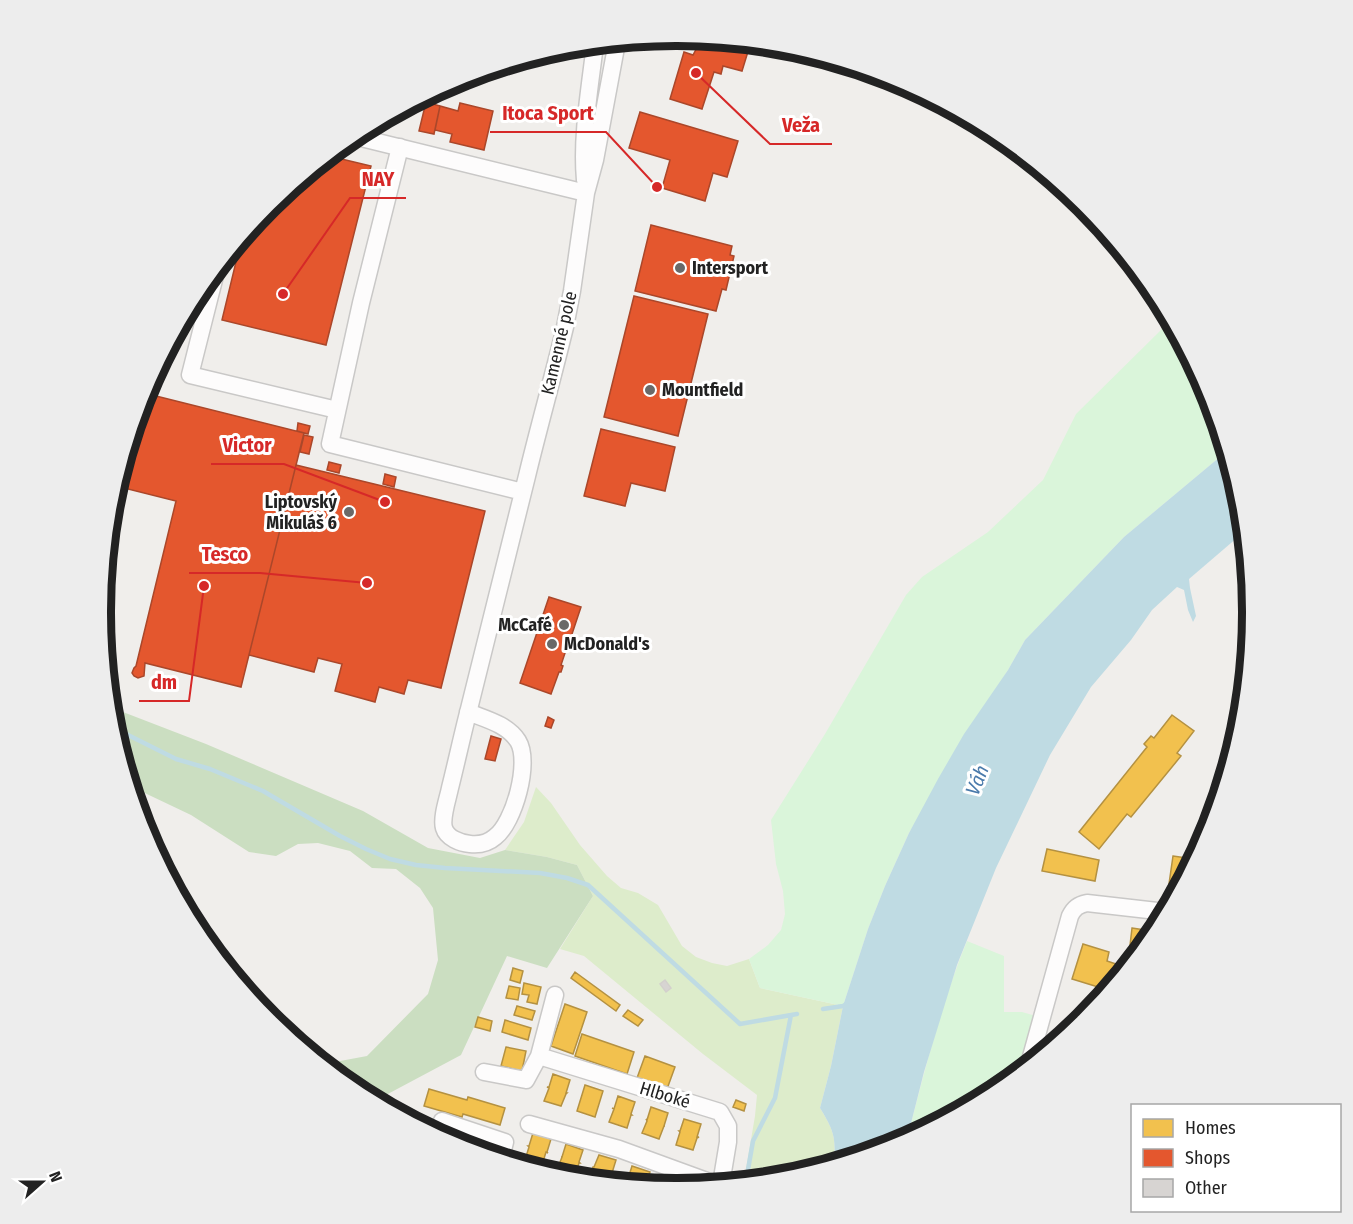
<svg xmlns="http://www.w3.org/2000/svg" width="1353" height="1224" font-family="'Fira Sans Condensed',sans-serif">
<rect width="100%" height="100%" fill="#f0eeeb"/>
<path fill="#ddeccb" d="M536,787L551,803L580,845L607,876L621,888L638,893L658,905L682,946L696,957L712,963L727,966L749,959L760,988L843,1006L831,1066L820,1108C834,1131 836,1137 834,1163L789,1177L744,1181L755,1116L757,1095L703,1054L584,956L560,949L593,896L577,865L547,857L505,850L524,822Z"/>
<path fill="#cbdec1" d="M110,707L206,744L363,811L428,848L480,858L505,850L547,857L577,865L593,896L547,968L507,956L461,1055L384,1096L371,1098L356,1091L324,1064L367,1056L428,994L438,960L433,908L420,888L396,869L372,868L350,851L318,843L298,844L276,856L249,852L191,815L130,786L112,724Z"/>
<path fill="#daf5da" d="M1167,313L1209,392L1227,451L1124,537L1025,640L1008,670L909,833L885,886L868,929L843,1006L760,988L749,959L768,945L781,930L785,914L783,891L776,864L771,820L825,734L906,595L922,577L988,532L1043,480L1076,414L1161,330L1164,315Z
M967,941L1004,956V1012H1022L1036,1016L1020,1072L996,1091L907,1139C924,1073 941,1004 967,941Z"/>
<path fill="#bfdbe3" d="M1227,451L1241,500L1245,531L1189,579L1190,588L1196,616L1193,622L1188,610L1184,590L1177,587L1152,610L1131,640L1091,687L1050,755L996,868L957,965L924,1072L907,1139L897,1144L834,1163C836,1137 834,1131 820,1108L831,1066L843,1006L868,929L885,886L909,833L938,779L964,734L1008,670L1025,640L1124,537Z"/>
<path fill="#f2c14e" stroke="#b49141" stroke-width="1.5" d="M1172,715L1194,731L1177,753L1181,756L1131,817L1127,814L1099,849L1079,832L1147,747L1144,744L1151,736L1154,738Z
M1047,849L1099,860L1095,881L1042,871Z
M1173,856L1194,859L1180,886L1169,884Z
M1132,928L1151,931V934H1153L1137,955L1129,954Z
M1083,944L1109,952L1107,961L1116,964L1108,990L1072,979Z
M513,968L523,971L520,983L510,980Z
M575,972L620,1005L616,1011L571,978Z
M524,983L541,987L537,1004L527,1002L529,995L522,994Z
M509,986L520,988L518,1000L506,998Z
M565,1004L587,1012L573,1054L551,1046Z
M517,1006L535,1011L532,1020L514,1015Z
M628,1010L643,1020L638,1026L623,1016Z
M478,1017L492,1021L490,1031L475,1027Z
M505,1020L531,1028L528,1040L502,1032Z
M582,1034L634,1052L627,1074L575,1056Z
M506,1047L526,1051L522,1071L501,1066Z
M645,1056L675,1067L667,1089L637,1078Z
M553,1074L570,1080L566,1093H567L566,1094L561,1106L544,1101L549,1088L547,1087H549Z
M585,1085L603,1091L595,1117L577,1111Z
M429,1089L467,1100L468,1097L505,1108L500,1125L463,1114L462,1117L424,1106Z
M618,1096L635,1102L631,1114L632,1115H631L627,1128L609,1122L614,1109L612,1108L614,1109Z
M736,1100L746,1104L744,1111L733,1107Z
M651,1107L668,1113L664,1126H665H664L659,1139L642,1133L647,1121L646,1119L647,1120Z
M684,1119L701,1124L697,1137H699L697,1138L693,1150L676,1145L680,1132L679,1131H680Z
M533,1133L551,1139L547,1152L548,1153L546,1152L542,1165L525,1160L529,1147L528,1146H529Z
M441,1136L453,1140L454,1136L491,1148L489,1154L456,1144Z
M566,1144L583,1150L579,1162L580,1163H579L575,1176L557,1170L562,1157H561H562Z
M599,1155L616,1160L612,1173L613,1174H611L609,1181L590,1180L593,1167H594Z
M632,1166L650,1172L646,1184L647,1185L627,1183V1178L628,1179Z
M666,1177L683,1183L681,1188L662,1187Z"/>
<path fill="#e4572e" stroke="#aa472a" stroke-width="1.5" d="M702,38L741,42L750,45L742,71L723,66L721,74L714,72L702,109L670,99L684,52L693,55Z
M426,102L440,106L434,134L419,131Z
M460,103L493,111L484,150L450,142L452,134L435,130L440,106L458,111Z
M640,112L738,141L727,177L713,173L705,201L662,188L670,160L629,148Z
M329,156L371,166L326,345L222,320L242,237L269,204Z
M651,225L732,246L730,255L734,256L726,290L722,289L716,311L635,291Z
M634,296L708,314L678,436L604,417Z
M144,393L304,433L241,687L145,663L144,676L138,678L134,676L132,673L134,668L136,666L176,501L116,486L127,450H128Z
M298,423L310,426L308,434L297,431Z
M601,429L675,447L665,491L631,483L625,506L584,496Z
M304,435L313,437L309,454L300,452Z
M329,462L341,465L339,473L327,470Z
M296,465L485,511L441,688L408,680L404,694L379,687L375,702L335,691L342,664L318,658L314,672L249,655Z
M385,474L396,477L394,487L383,484Z
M549,597L581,607L570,640H572L569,648L567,647L561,665L563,666L561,672H559L551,694L520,683Z
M548,717L554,720L551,728L545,726Z
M491,736L501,739L495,761L485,759Z"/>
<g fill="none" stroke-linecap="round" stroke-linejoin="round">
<path stroke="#bfdbe3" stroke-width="4.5" d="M113,730L122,732L176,759L210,769L263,791L340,836L366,849L390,859L416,865L445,868L540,873L567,878L588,885L740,1024L797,1014
M823,1009L843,1006L846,1004
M746,1181L753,1141L775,1098L791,1015"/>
</g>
<path fill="#d7d4d2" stroke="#d3d0cc" stroke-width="1.5" d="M665,980L671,988L666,992L660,984Z"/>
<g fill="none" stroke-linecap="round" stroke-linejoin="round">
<defs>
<path id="minor" d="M353,136L586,193
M400,147L361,303L330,444L523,492
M585,180C581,137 590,87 595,44
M217,268L190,375L337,410
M468,712C485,719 507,724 518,741C531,762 514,823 495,837C487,844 479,845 470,844C460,843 447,838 444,828C441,818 448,798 450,788C456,764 461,741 467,717C487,637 507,557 527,476C539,426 553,377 565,327L572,291L586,193L595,160L617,42
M555,995L539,1056L720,1112L728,1126V1142L721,1184
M1029,1064L1070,916C1074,908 1078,905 1087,903L1166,912
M484,1072L526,1080L539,1056
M442,1121L505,1142L501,1158
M529,1124L619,1149L715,1184"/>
</defs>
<use href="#minor" stroke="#c9c8c7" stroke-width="19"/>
<use href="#minor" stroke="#fdfcfc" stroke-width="16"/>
</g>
<g fill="#6a6968" stroke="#fff" stroke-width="2">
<circle cx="680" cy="268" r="6"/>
<circle cx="650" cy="390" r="6"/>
<circle cx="349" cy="512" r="6"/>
<circle cx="564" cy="625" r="6"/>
<circle cx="552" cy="644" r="6"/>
</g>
<g text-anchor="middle" stroke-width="6" stroke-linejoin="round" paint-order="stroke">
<g font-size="18" font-weight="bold" fill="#222" stroke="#fff" text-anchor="start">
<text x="692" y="274">Intersport</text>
<text x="662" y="396">Mountfield</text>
<text x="337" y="508" text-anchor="end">Liptovský<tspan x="337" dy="21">Mikuláš 6</tspan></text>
<text x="552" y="631" text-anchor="end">McCafé</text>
<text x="564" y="650">McDonald's</text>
</g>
<g font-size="18" fill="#222" stroke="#fff">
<text transform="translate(559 343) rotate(-77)" y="6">Kamenné pole</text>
<text transform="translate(665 1095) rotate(17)" y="6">Hlboké</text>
</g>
<g font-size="20" font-style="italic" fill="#4a7aab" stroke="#fff">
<text transform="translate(977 780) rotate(-68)" y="7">Váh</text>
</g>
</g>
<path d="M0 0H1353V1224H0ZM676 46H677A565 565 0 0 1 1242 611V613A565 565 0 0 1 677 1178H676A565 565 0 0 1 111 613V611A565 565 0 0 1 676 46Z" fill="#ededed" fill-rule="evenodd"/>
<path fill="none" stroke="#222" stroke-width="8" d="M676 46H677A565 565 0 0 1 1242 611V613A565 565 0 0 1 677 1178H676A565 565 0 0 1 111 613V611A565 565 0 0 1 676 46Z"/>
<path fill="none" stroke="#d62828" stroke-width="2" d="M657 187L606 132H490M696 73L770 144H832M283 294L350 198H406M385 502L284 464H211M367 583L260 573H189M204 586L189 701H139"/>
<g fill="#d62828" stroke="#fff" stroke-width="2">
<circle cx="657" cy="187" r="6"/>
<circle cx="696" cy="73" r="6"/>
<circle cx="283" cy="294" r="6"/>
<circle cx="385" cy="502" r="6"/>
<circle cx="367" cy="583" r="6"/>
<circle cx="204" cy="586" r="6"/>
</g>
<g font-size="20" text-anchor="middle" font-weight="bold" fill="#d62828" stroke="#fff" stroke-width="6" stroke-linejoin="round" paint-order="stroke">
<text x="548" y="120">Itoca Sport</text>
<text x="801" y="132">Veža</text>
<text x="378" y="186">NAY</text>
<text x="247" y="452">Victor</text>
<text x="225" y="561">Tesco</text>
<text x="164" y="689">dm</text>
</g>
<rect x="1131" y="1104" width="210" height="108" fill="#ffffff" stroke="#a7a7a7" stroke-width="1.5"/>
<rect x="1143" y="1119" width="30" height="18" fill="#f2c14e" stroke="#a7a7a7" stroke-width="1.5"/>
<text x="1185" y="1134" font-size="18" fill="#222222">Homes</text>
<rect x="1143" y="1149" width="30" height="18" fill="#e4572e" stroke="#a7a7a7" stroke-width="1.5"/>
<text x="1185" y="1164" font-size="18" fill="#222222">Shops</text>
<rect x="1143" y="1179" width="30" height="18" fill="#d7d4d2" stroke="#a7a7a7" stroke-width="1.5"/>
<text x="1185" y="1194" font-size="18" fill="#222222">Other</text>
<g transform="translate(42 1182) rotate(69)" stroke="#ffffff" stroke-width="4.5" paint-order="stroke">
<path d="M0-4.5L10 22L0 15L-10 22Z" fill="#222222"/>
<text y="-9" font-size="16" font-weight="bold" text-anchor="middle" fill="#222222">N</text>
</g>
</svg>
